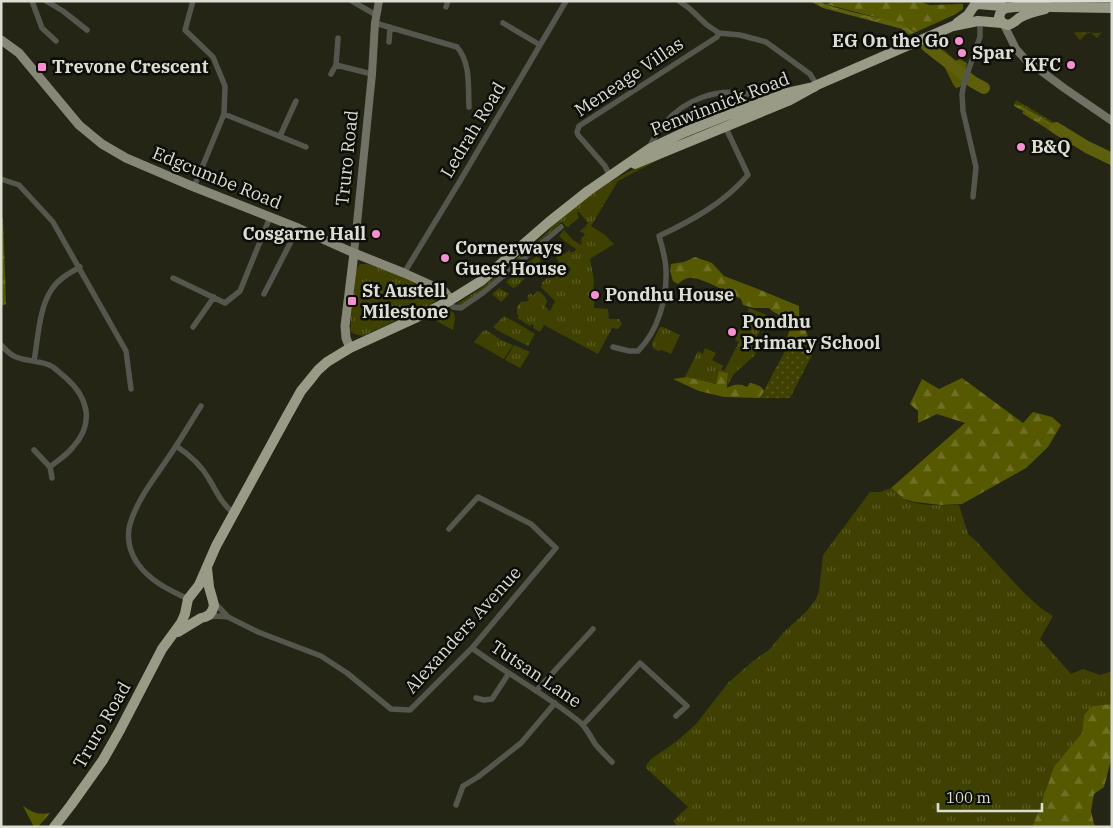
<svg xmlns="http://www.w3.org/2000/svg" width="1113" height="828" font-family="'IBM Plex Serif',serif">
<defs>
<pattern id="grass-tufts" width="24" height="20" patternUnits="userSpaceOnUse" patternTransform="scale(1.25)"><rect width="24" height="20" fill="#3f4100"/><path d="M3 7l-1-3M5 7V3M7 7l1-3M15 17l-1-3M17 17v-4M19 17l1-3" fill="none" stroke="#5a5c24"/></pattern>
<pattern id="forest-firs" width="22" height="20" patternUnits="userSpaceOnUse" patternTransform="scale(1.25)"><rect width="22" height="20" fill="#575901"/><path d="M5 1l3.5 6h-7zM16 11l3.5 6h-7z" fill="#6f7025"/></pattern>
<pattern id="garden-dots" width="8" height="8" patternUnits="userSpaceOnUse" patternTransform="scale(1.25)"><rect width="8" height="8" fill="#3f4100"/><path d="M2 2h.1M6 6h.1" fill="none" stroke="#5a5c24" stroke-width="1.8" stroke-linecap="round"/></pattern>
<pattern id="water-waves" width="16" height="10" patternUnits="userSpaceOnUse" patternTransform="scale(1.25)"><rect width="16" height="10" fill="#5d5f0c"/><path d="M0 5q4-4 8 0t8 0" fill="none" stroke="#74762e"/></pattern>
</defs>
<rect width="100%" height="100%" fill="#242515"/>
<path fill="url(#grass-tufts)" d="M1076,32L1099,33L1102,32L1097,38L1091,33H1087L1080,40L1074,33Z
M937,48H942L956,61L951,63L935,51Z
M1016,100L1072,133L1071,134L1021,106L1014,104Z
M685,146L618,181L591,226L605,235L614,244L590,259L594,280L593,293L589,294L588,298L594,299V308L608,309L609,319H619L622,324L618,329L612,328L598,354L544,325L540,332L533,328L534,326L532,324L530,326L517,318L519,316L517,314V306L521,302L528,301L529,299L527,297L530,293L533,296L537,291C542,292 545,296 547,301L545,307L550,311L555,301L541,287L542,285L541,284L548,277L550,278L557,268L568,275L571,268L559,264L558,263L559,261L556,258L561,251L565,254L569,250L571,253L576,250V249L563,240L559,236L564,230L573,240L581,245L582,242L580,241L582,240L581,238L585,235L583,232L582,233L580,231L586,226V225L588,223L578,211L577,213L579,218L570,225L569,227H567L562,222L512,265L510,264L550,230V228C565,215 581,201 598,190C625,171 655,159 685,146Z
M537,256L540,258L541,263L534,270L529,272L525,267L524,265C529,261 533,260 537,256Z
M360,264H368L432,287L435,292L436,300L432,304L363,336L354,334L350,331L355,270Z
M504,269L503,273L481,291L461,305H458L457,304L480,289Z
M521,269L527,276L516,287L513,288L506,282Z
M499,288L509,294L501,302L492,294Z
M749,308L767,315L752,347L756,351L755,355L734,374L728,384V373L720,371L716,384L685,377L698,351L703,354L705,348L716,353L712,360L724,366L721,369L724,371L739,342L735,340Z
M449,310L454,313L455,319L453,330L433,319Z
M504,316L517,323L535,334L528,346L497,330L493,327Z
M660,327H663L680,335L671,354L662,350L658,351L653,348L652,343Z
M486,330L501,340L513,345L504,359L474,342L482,332Z
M514,345L530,352L520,368L505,360Z
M891,488C895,492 899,496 904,499C918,507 944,505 959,505L968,534L975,540L1025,594L1042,609L1053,616L1040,639L1071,674L1083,669L1100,675L1112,671V704L1092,706L1084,715L1082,733L1032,827H678L673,821L688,807L646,768L647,764L651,759L677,741L696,724L728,683L753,661L770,649L784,632L806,612L816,599L819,591L823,555L870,492H880Z"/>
<path fill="url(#forest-firs)" d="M837,1H918L930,5L963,4V9L954,15L916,32L911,29L875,17L825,4Z
M960,59L967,63L965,74L951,63Z
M949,65L964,78L960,87L956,88L953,84L945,68Z
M1024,111L1070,137L1068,142L1022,113Z
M1,218H3L6,304L1,306Z
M695,257L712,263L724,276L758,289L799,306V315L814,351L786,349L785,344L791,326C786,316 777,316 769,308H754L743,305L741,299C731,294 698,275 688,278C684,279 681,281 678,284L673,281L670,271L671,264L684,262Z
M719,371L728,373L727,388C734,384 740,383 747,387L750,383C755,384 761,385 764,391L760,398L724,397L699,391L673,379L687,377L716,384Z
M962,378L1023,423L1033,412L1052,417L1061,425L1048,447L1026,468L962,504L941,505L915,502L904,499L891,488L965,423L937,414L918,423V411L910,404L922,379L939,389Z
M1112,704V756L1104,787L1094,794L1091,811L1094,824L1096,827H1032L1038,813L1054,767L1082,733L1084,715L1092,706Z
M23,806C34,813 37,815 50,813L38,827H34Z"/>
<path fill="url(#garden-dots)" d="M808,337L814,351L790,398H760L786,349Z"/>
<path fill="url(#water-waves)" d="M810,1H818C848,15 887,15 916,32L909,35L902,29L895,27L823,8Z
M935,51L965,74L964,78L934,52Z
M1014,104L1021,106L1071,134L1070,137L1014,106Z"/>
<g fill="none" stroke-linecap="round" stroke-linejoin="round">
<path stroke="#5d5f0c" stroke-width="12" d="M927,46L973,82L984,88
M1056,128L1087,147L1112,159"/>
<path stroke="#55564e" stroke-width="5.5" d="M32,1L42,28L56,41
M46,1L63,11L87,30
M193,1L185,30L213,57L225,86L224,114L194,187
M352,1L376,15
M679,1L689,8L707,25L719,33L740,35L766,42L810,74L817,85
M446,7L448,1
M375,23L457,47C471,63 468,88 469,107
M503,23L540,45
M338,38L336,65L372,74
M389,42L390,27
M331,74L336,65
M224,114L306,147
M280,136L296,101
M649,149C652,139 659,131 665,123C685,99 717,88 748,94C755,95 761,97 767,99
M610,176L605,166L578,135L577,132L579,126L717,37L719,33
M1,179L19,185L53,222L126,351L131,389
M973,197L976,167L963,111L962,94L964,83L980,37V21
M404,273L460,181L566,1
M173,278L225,303L240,291L270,217
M264,294L298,228
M449,301L453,307L461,308L484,292L561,227
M193,327L214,297
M1,345C6,350 10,355 16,357C28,362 42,360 53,367C57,370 61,374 65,377C88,397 95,423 73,447C67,455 57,461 50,467
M613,347L629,351H638C658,331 667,299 666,271C666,259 662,247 659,236C691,221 724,203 748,175L725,126
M34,361C38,339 39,307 52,289C58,279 70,273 80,267
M176,446C190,455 201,465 209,479C217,492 222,505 235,514
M34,450L50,467L52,478
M188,599C170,590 151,582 138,564C130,553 126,538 130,524C137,500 154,479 168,458C180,441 190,423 201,406
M214,602L228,617
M207,617L217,616L228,617L258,632L321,656L347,673L391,709L410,710L472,648L556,548L531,524L478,497L449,529
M472,648C507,674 547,695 581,723C587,729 591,738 596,745C601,751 607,757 612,762
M536,691L593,629
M476,698L484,700L492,699L509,673
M583,725L640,663L687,706L676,716
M456,805L463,786L478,777L521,743L555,703"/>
<path stroke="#717265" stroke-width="8" d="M1003,23L1016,49L1025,59L1064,88L1112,121
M354,253L372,74L375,23L379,1"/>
<path stroke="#868777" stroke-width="9" d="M1,40L19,53L79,125L102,144L126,158L194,187L298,228L354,253L404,273L444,291L451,300
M350,348L346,338L345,326L354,253"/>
<path stroke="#999b87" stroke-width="10" d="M1006,8L1001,11L999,17L1002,23L1008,25C1013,24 1015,21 1019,18C1027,13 1036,11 1045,9
M957,23L968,15L974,6L978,4L1001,6L1006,8L1037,5L1051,7L1112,8
M635,164L788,101L817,85L953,26L978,21L1002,23
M178,632L201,618L205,617L209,615L212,611L214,606L213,601L209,587L207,568
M54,827L71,805L103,760L120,730L162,649L181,623L185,614L188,599L199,585L216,546L287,416L301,391L310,380L318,370L327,362L350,348L424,314L449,301L481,281L549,222L588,191L649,149L685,132L722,117L787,93L814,87"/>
</g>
<g fill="#f690d0" stroke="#0d0e07" stroke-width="2">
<circle cx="959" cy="41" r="5"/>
<circle cx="962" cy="53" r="5"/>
<circle cx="1071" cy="65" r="5"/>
<rect x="37" y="62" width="10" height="10" rx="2.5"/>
<circle cx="1021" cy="147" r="5"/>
<circle cx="376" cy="234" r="5"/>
<circle cx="445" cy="258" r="5"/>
<circle cx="595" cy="295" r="5"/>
<rect x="347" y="296" width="10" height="10" rx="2.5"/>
<circle cx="732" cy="332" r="5"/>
</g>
<g text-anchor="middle" stroke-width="5" stroke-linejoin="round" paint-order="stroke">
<g font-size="18" font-weight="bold" fill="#dcddd3" stroke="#0d0e07" text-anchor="start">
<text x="949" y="47" text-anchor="end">EG On the Go</text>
<text x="972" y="59">Spar</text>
<text x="1061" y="71" text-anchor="end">KFC</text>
<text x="52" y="73">Trevone Crescent</text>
<text x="1031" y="153">B&amp;Q</text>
<text x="366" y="240" text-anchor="end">Cosgarne Hall</text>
<text x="455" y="254">Cornerways<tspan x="455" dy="21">Guest House</tspan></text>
<text x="362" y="297">St Austell<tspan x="362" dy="21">Milestone</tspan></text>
<text x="605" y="301">Pondhu House</text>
<text x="742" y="328">Pondhu<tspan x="742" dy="21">Primary School</tspan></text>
</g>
<g font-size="18" fill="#dcddd3" stroke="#0d0e07">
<text transform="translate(629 77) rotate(-34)" y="6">Meneage Villas</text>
<text transform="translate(720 104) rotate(-21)" y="6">Penwinnick Road</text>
<text transform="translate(473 130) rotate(-59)" y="6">Ledrah Road</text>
<text transform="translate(347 158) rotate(-84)" y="6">Truro Road</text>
<text transform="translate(217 178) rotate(22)" y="6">Edgcumbe Road</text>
<text transform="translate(463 630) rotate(-48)" y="6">Alexanders Avenue</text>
<text transform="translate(536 674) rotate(34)" y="6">Tutsan Lane</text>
<text transform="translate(102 725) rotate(-60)" y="6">Truro Road</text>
</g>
</g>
<rect width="1113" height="828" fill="none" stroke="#dcddd3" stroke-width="5"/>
<path d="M938 803v8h104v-8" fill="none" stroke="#dcddd3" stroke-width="2.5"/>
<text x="946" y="803" font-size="15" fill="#dcddd3" stroke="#0d0e07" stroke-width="4" paint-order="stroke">100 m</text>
</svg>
